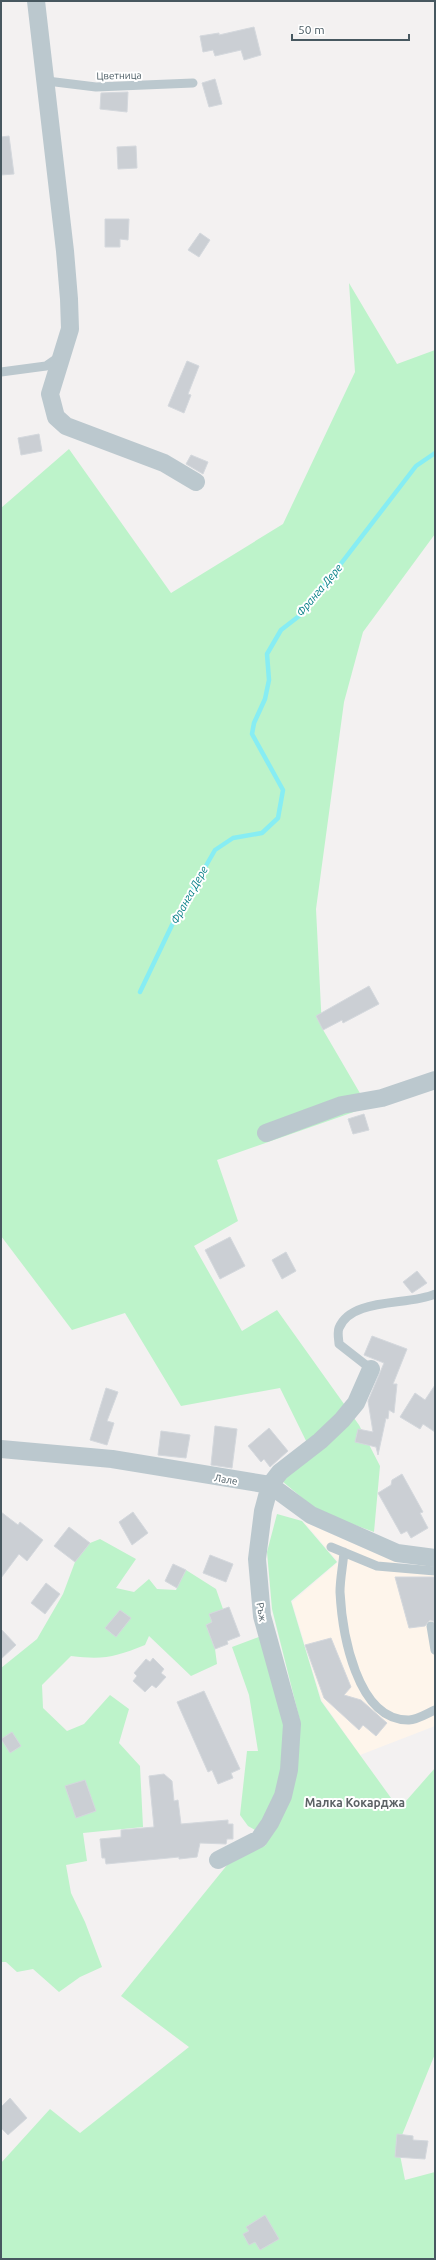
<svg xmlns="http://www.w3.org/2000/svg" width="436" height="2260" font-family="Ubuntu,sans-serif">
<rect width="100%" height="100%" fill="#f3f1f1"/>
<path fill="#fef5eb" d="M304,1522L403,1565H435V1726L360,1755L322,1701L292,1602L338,1562Z"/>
<path fill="#bdf3ca" d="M349,283L397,364L435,350V534L363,632L344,702L316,909L322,1028L368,1107L217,1160L238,1221L194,1246L242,1331L277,1310L359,1425L380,1466L374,1532L319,1512L282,1481L313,1455L280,1388L181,1406L125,1313L72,1330L1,1236V508L69,449L171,593L283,524L355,372Z
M277,1514L302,1521L337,1562L291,1601L321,1701L399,1809L435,1768V2054L398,2145L405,2180L435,2172V2259H1V2163L50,2109L80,2133L189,2047L121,1996L236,1854L265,1846L290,1800L300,1721L272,1609L267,1552Z
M100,1539L136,1559L116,1588L134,1592L149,1579L157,1589L176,1590L186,1570L216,1589L223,1609L209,1614L212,1622L206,1625L215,1649L217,1664L191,1676L149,1636L145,1645C115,1657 104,1660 71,1656L42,1685L43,1708L67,1731L84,1724L110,1695L129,1709L119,1743L140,1766L143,1827L83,1833L87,1861L66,1865L71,1893L85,1922L102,1967L80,1977L59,1992L33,1969L17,1972L6,1962H1V1668L37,1639L63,1594L75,1562L90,1543Z
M267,1634L280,1686L289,1770L262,1834L248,1826L240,1815L247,1751H258L249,1695L232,1647Z"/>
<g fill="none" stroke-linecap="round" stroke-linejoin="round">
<path stroke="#87edf3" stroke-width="4.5" d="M140,992L172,925L215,850L233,838L262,833L278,818L283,790L252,734L254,723L265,699L269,680L267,654L281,630L303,613L416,466L435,453"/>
</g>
<path fill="#cbcfd4" stroke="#d4d8dd" d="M254,27L261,55L244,60L241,50L215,56L213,50L203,52L200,36L219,33V35Z
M215,79L222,104L209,107L202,83Z
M128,92L127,112L100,109L101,93Z
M9,136L14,174L1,175V137Z
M136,146L137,168L118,169L117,147Z
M105,219H129L128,240L120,239V247H105Z
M200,233L210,240L199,257L188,250Z
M187,361L199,366L188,394L191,395L184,413L168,406Z
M39,434L42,451L21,455L18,438Z
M191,455L208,462L203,474L186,464Z
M369,986L379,1004L343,1023L342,1020L323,1030L316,1016Z
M364,1114L369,1130L353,1134L348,1119Z
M230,1237L245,1266L220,1279L205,1250Z
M286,1252L296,1271L282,1279L272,1260Z
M417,1271L427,1283L412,1293L403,1282Z
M372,1336L407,1349L393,1384H397L394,1413L389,1410L388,1419L386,1418L378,1455L376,1447L355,1442L358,1429L373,1432L368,1401L384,1363L364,1355Z
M435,1385V1432L423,1424L420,1429L400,1417L415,1393L425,1400Z
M106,1388L118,1392L107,1421L114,1423L107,1445L90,1440Z
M215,1426L237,1429L232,1468L211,1465Z
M269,1428L288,1451L270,1467L264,1459L261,1462L248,1446Z
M161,1431L190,1435L186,1458L158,1455Z
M402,1474L423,1512L420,1513L428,1528L411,1538L407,1531L401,1534L378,1493L391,1485L392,1480Z
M1,1512L18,1525L20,1522L43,1540L27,1561L19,1554L1,1578Z
M133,1512L148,1533L132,1545L119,1522Z
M69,1527L90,1543L75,1562L54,1546Z
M210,1555L233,1564L226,1582L203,1573Z
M173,1564L186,1570L177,1588L165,1581Z
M395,1577H435V1622L430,1620L425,1626L409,1628Z
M46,1583L60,1594L45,1614L31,1603Z
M229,1607L240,1636L227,1641L228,1644L215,1649L206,1625L212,1622L209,1614Z
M120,1610L131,1618L116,1637L105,1628Z
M1,1629L16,1645L1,1659Z
M331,1638L351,1687L344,1695L361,1700L387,1723L376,1736L363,1725L359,1730L324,1698L305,1645Z
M153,1658L164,1669L161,1673L166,1677L156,1688L152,1685L145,1692L133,1681L137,1676L134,1673L146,1659L150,1662Z
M204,1691L240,1769L231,1773L233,1778L218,1784L212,1770L208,1772L177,1702Z
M12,1732L21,1746L10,1753L1,1739Z
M164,1774L172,1781L174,1801L178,1800L181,1824L228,1820V1824H233V1839H227L226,1844L200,1843L197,1857L179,1859V1857L106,1864L105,1858H102L100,1839L121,1837V1830L154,1827L149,1776Z
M85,1780L96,1811L76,1818L65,1786Z
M10,2098L27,2118L8,2135L1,2128V2107Z
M397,2134L413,2136V2140L428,2141L425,2159L395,2157Z
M265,2215L279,2239L260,2250L255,2242L249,2245L243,2234L249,2231L246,2227Z"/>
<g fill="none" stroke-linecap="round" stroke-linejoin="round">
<path stroke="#bbc8ce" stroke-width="9" d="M47,81L96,87L193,83
M1,372L46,366L59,357
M371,1369L339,1344C339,1340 337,1333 339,1328C351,1297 409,1306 435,1294
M331,1547L377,1566L435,1571
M344,1552C343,1565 340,1579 340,1592C342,1631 356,1721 409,1720C417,1720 428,1713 435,1710
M431,1626L435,1650"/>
<path stroke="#bbc8ce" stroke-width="18" d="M36,1L65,251L69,299L70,329L50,394L56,417L66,426L164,463L196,482
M266,1133L342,1105L382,1098L435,1080
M1,1449L112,1459L270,1485L311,1515L397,1553L435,1558
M218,1860L259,1839L270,1823L283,1796L289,1770L292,1724L262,1616L257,1559L263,1511L270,1485L280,1472L320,1441L342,1420L356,1403L371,1369"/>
</g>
<g text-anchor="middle" stroke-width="4" stroke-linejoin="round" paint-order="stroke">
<g font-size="10" fill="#475860" stroke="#fff">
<text transform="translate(119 75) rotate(-1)" y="4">Цветница</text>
<text transform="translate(226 1479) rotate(9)" y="4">Лале</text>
<text transform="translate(262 1612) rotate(81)" y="4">Ръж</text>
</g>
<g font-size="11" font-style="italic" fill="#067f87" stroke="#fff">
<text transform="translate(319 590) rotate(-50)" y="4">Франга Дере</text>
<text transform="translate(189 895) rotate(-61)" y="4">Франга Дере</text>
</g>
<g font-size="12" font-weight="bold" fill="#5d6366" stroke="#fff">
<text x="355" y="1807">Малка Кокарджа</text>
</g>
</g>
<rect width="436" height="2260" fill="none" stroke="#475860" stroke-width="4"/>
<path d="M292 34v6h117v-6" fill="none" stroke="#475860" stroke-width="2"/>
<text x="298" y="34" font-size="12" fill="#475860" stroke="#ffffff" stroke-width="3" paint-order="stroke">50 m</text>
</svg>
